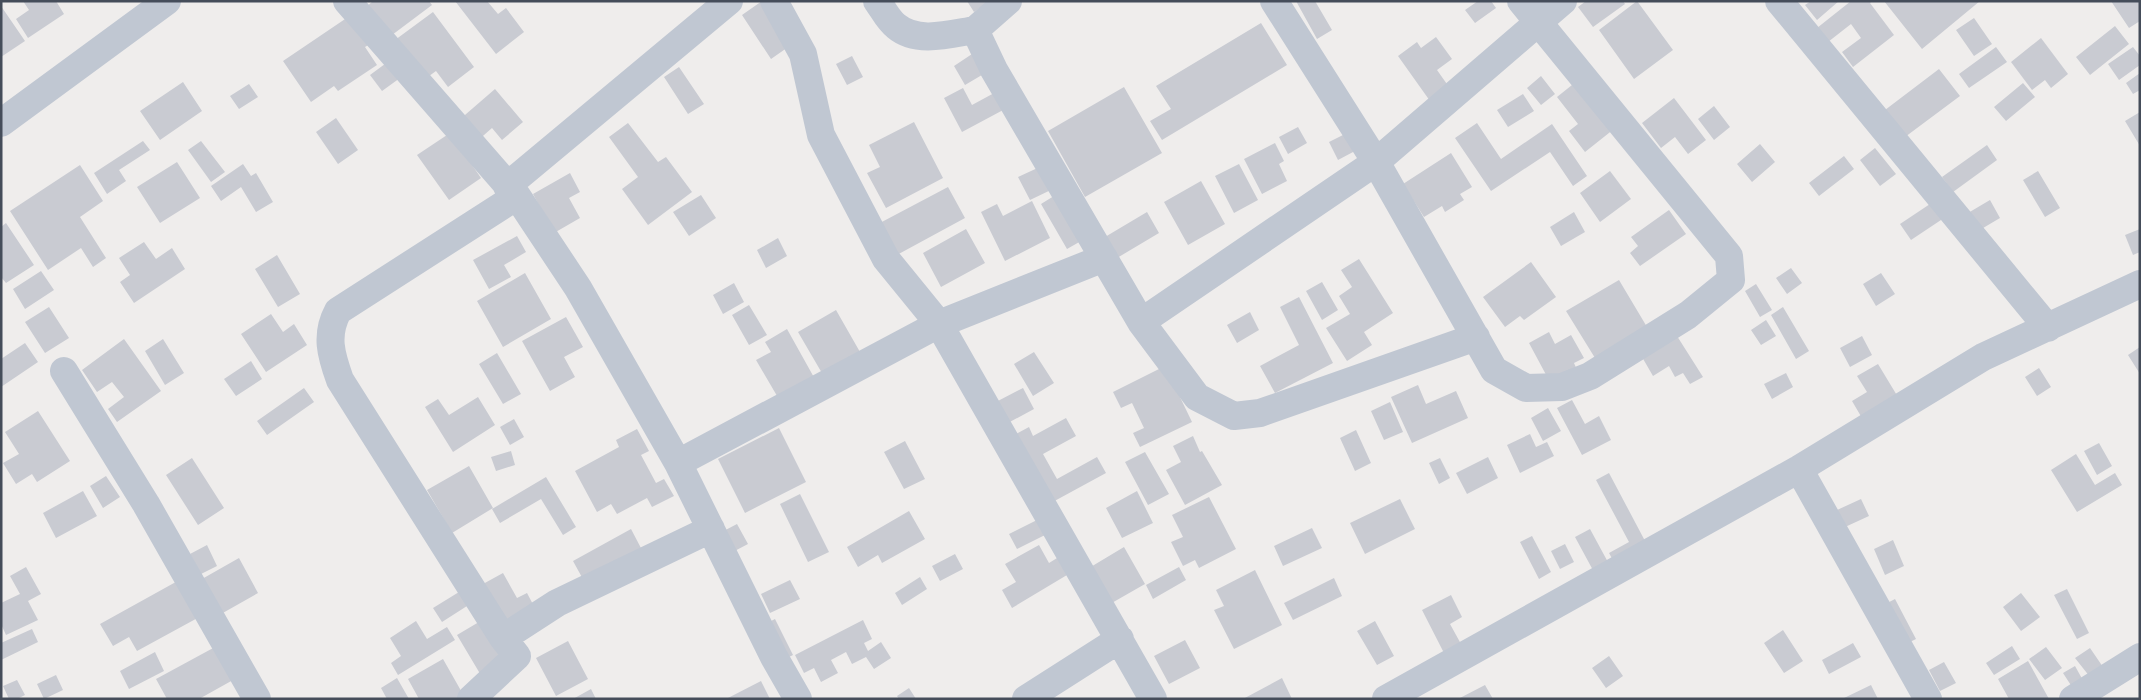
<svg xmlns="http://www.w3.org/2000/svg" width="2141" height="700" font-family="'IBM Plex Sans',sans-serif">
<rect width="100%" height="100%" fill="#efedec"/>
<path fill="#c9cbd2" d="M23,1H56L64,14L28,38L16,19L29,10Z
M373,1H429L432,5L388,38L365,8Z
M455,1H487L498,14L506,8L524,32L496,54Z
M762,1L791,45L771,59L742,15Z
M967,1H990L974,12Z
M1296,1H1315L1332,30L1317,39Z
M1478,1H1491L1496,8L1475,23L1465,10Z
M1586,1H1623L1625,4L1593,27L1578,7Z
M1637,1L1673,50L1634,79L1599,30Z
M1811,1H1839L1817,20L1805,5Z
M1851,1H1872L1870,3L1894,35L1853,67L1842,52L1861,38L1851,24L1828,42L1817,28Z
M1884,1H1980L1922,49Z
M2111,1H2140V21L2129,28Z
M1,6L25,41L1,57Z
M433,12L474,67L448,87L436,71L425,79L395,40Z
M354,13L373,42L365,47L377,65L338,91L334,86L311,102L283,61Z
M1974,18L1992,44L1974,56L1956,30Z
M1261,23L1287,65L1162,140L1150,121L1171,109L1156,86Z
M2115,26L2129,44L2090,75L2076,57Z
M1436,37L1452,59L1437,70L1449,87L1430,101L1398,56L1417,42L1421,48Z
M2041,38L2068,74L2051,88L2045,80L2032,90L2011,62Z
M1996,47L2007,62L1969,88L1959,74Z
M2133,47L2140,56V65L2119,80L2108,64Z
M975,52L987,72L965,85L954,66Z
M852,56L863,77L847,85L836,64Z
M389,61L400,78L382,91L370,75Z
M679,67L704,104L688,114L664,77Z
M1939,69L1960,96L1905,137L1885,110Z
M2140,73V90L2133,94L2126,83Z
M1541,76L1555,94L1541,105L1527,88Z
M1582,77L1619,125L1585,152L1569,131L1578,124L1557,97Z
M183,82L202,111L160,140L140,111Z
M2023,83L2035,97L2006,121L1994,107Z
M249,84L258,97L239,109L230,96Z
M1124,87L1162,153L1085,197L1048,131Z
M963,88L972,105L996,92L1005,109L962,132L944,98Z
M495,89L523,122L502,140L492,128L476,142L458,121Z
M1523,94L1534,111L1508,127L1497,110Z
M1674,98L1706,140L1688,154L1675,137L1661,148L1642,123Z
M1714,106L1730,127L1714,140L1698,119Z
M2140,112V146L2125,121Z
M336,118L358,150L338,164L316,132Z
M914,122L943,178L886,208L867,173L880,167L869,145Z
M628,123L658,162L666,157L692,192L648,225L622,189L638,177L609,137Z
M1477,123L1501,159L1552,124L1587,176L1573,186L1550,152L1491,191L1455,138Z
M1361,126L1370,143L1338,160L1329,142Z
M1298,127L1307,143L1288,154L1279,137Z
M450,133L481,178L449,200L417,155Z
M143,141L150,150L119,170L126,181L107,194L94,173Z
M201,141L225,172L211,182L188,150Z
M1275,143L1284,161L1279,164L1287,181L1262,194L1244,159Z
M1760,144L1775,162L1752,182L1737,164Z
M1987,145L1997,160L1953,192L1942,177Z
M1875,148L1896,174L1880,186L1860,160Z
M1451,153L1472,187L1460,194L1464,200L1445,212L1442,206L1424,217L1403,184Z
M1844,156L1854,169L1819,196L1809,183Z
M177,162L200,198L160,223L137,187Z
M243,164L251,176L256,173L273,202L256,212L241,187L221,201L211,186Z
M1239,164L1258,200L1234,213L1215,176Z
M80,165L103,201L80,217L106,258L93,267L81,248L48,270L10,211Z
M1044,165L1055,188L1030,200L1018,177Z
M1610,171L1631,199L1600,222L1580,193Z
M2038,171L2060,208L2045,217L2023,180Z
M570,173L580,192L569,198L580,218L554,233L533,194Z
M1201,181L1225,224L1188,245L1164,202Z
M948,187L965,218L895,256L878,224Z
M1062,191L1088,237L1067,249L1041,204Z
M701,195L716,218L689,236L673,212Z
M1936,200L1947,216L1911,240L1900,224Z
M1990,200L2000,218L1978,231L1968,213Z
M1032,201L1050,238L1005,261L981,212L997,204L1003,216Z
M1669,210L1686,234L1640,266L1630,253L1638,246L1631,237Z
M1147,212L1159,233L1117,258L1105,237Z
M1574,212L1585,232L1561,246L1550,227Z
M6,223L34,265L6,283L1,277V227Z
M966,229L985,263L941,287L923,253Z
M2140,229V252L2133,255L2125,235Z
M517,236L526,252L504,265L511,277L489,289L473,260Z
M778,238L787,256L766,268L757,250Z
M144,242L156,259L172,248L185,269L134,303L120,282L130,275L119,258Z
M277,255L300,294L278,307L255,269Z
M1359,259L1393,313L1364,332L1372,345L1347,361L1326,328L1350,314L1339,296L1352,287L1341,270Z
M1531,262L1556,297L1524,320L1520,316L1505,327L1483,297Z
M1791,268L1802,283L1787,294L1776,278Z
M41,271L54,290L25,309L13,289Z
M525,273L551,319L503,347L477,301Z
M1881,273L1895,294L1876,306L1863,284Z
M1619,280L1647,327L1595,358L1566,311Z
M1322,282L1338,310L1322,320L1306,291Z
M734,283L744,302L723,314L713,295Z
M1756,284L1772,310L1760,317L1745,291Z
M1299,297L1333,363L1275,393L1260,366L1299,345L1280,307Z
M749,305L767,335L749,345L732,315Z
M49,307L69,338L45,353L25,322Z
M1783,307L1809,351L1796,359L1771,315Z
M836,310L864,359L826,380L798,332Z
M1250,312L1259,330L1237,343L1227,325Z
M271,314L283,332L294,324L307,345L266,372L241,334Z
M566,317L583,347L564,357L575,377L550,391L522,341Z
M1766,320L1776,336L1761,345L1751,330Z
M787,329L816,381L780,401L756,360L771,352L765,342Z
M1549,332L1555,344L1571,335L1584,358L1574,363L1577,370L1551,384L1529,343Z
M1677,336L1703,377L1690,384L1683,373L1675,377L1669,366L1653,376L1642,357Z
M1862,336L1872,355L1850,367L1840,348Z
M124,339L161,391L117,422L108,409L124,397L112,382L97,392L82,370Z
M163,339L184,373L165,385L145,351Z
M25,343L38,362L1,387V359Z
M2140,347V374L2128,355Z
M1034,352L1054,383L1033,396L1014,364Z
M497,353L521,394L503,404L479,364Z
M251,361L262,379L236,396L224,379Z
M1878,364L1904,407L1869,430L1852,401L1867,392L1857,376Z
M1165,366L1192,422L1140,447L1133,433L1144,428L1132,403L1121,408L1113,392Z
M2039,368L2051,387L2037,396L2025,377Z
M1786,373L1793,387L1772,399L1764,384Z
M1418,385L1426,404L1456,391L1468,418L1412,443L1391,397Z
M304,388L314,402L267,435L257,421Z
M1023,388L1034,409L1006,424L994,403Z
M478,397L495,425L453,452L425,407L438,399L449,415Z
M1572,400L1585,424L1599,416L1611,440L1582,455L1557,408Z
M1390,402L1403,432L1384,440L1371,411Z
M1548,408L1561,431L1543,441L1531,418Z
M38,411L70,461L37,482L32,474L16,484L3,463L19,454L5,432Z
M1066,418L1076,436L1043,454L1057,479L1097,457L1106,473L1049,504L1012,436L1029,427L1033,436Z
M514,419L524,437L510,445L500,427Z
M779,428L806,482L745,513L718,459Z
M637,429L649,451L641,455L656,483L664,479L674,496L652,507L647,498L617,514L611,504L597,512L575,471L619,447L616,440Z
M1356,430L1371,463L1355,471L1340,438Z
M1530,434L1536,447L1547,442L1554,456L1520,473L1507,445Z
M1193,436L1200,452L1202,451L1222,485L1185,505L1166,470L1181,462L1173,446Z
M905,441L925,479L904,489L884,452Z
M2099,443L2112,466L2097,475L2084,451Z
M511,451L515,465L496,471L491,457Z
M1145,452L1169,494L1148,505L1125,462Z
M2076,454L2095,485L2115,473L2122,485L2077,512L2051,470Z
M1488,457L1498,478L1467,494L1456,473Z
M192,458L224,508L198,525L166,475Z
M1440,458L1450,478L1439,484L1429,463Z
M469,466L493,508L452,533L427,490Z
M1609,473L1653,556L1620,573L1609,553L1629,542L1596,480Z
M106,476L120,497L103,508L90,486Z
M546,477L576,527L563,535L541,499L500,523L492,509Z
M83,491L97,516L56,538L43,513Z
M1137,491L1153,523L1122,538L1106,508Z
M800,494L829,552L808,562L780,504Z
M1209,497L1236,549L1199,568L1195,560L1183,566L1171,542L1183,537L1172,515Z
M1400,499L1415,529L1365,554L1350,523Z
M1861,499L1869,516L1832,533L1824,516Z
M909,511L925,539L882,563L878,555L858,567L847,547Z
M1037,520L1045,535L1017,549L1009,534Z
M737,524L748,544L727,555L716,535Z
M1312,528L1322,548L1283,566L1274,546Z
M631,529L642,550L584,581L573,561Z
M1590,529L1616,577L1601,585L1575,537Z
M1532,536L1551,572L1539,579L1520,542Z
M1893,540L1904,566L1885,575L1874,549Z
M1565,544L1574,562L1560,569L1551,551Z
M207,545L217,566L201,574L190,554Z
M1039,545L1049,563L1062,555L1072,572L1012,608L1002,590L1016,582L1005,564Z
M1124,547L1145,584L1110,604L1089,568Z
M955,554L963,569L940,581L932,566Z
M239,558L258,593L221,614L202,579Z
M26,567L41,594L28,601L38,620L6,635L1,624V603L20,594L10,576Z
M1179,567L1186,580L1153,599L1146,585Z
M1255,570L1282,625L1234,649L1214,610L1224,606L1216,590Z
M503,573L517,598L527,593L537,612L507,629L483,584Z
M920,577L927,589L902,605L895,593Z
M183,578L203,615L137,651L129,637L113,646L100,624Z
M1334,578L1342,596L1293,620L1284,603Z
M790,580L800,599L770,613L761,594Z
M2067,589L2089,633L2077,639L2054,595Z
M459,592L467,606L442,622L433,608Z
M2021,593L2040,617L2021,631L2003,607Z
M1451,595L1462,617L1450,624L1461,644L1444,653L1422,610Z
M1895,599L1916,639L1894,650L1874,610Z
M484,619L508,661L482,677L457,635Z
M775,619L793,655L773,665L755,629Z
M863,620L872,639L864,643L868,651L881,642L891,658L874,669L866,657L852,664L846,652L831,660L838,673L821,682L814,668L804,673L795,655Z
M416,621L427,639L447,627L455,640L398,675L391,663L401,656L390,638Z
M1375,621L1394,656L1377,665L1357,631Z
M32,629L38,642L1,660V643Z
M1783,630L1803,661L1784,673L1764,643Z
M1185,640L1200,668L1169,684L1154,656Z
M568,641L588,679L556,696L536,658Z
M1853,643L1861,657L1829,674L1822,660Z
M2012,646L2020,659L1994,675L1986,663Z
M215,647L233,680L199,699H167L156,679Z
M2046,647L2062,668L2045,680L2029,659Z
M2090,648L2103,667L2090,677L2075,658Z
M155,652L164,671L129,689L120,671Z
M1609,656L1623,676L1606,688L1592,668Z
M443,659L464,696L459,699H419L408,679Z
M2028,661L2049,699H2009L1998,679Z
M1944,662L1956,683L1940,691L1929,670Z
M2075,666L2085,684L2074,690L2063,673Z
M56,675L63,690L44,699L37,684Z
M397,678L409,699H387L381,688Z
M1282,678L1292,699H1243Z
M17,680L25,695L17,699H9L3,686Z
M761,681L770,699H726Z
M1485,685L1493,699H1458Z
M1871,685L1878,699H1842Z
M909,688L916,699H899L897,696Z
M591,689L596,699H573Z"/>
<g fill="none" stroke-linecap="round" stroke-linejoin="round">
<path stroke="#c0c7d2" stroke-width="28" d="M347,1L517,196L578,288L678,463L774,657L798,699
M774,1L803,54L821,135L886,259L939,324L1153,699
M877,1C883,9 888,20 896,26C917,44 950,34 975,30
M1008,1L975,30L994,70L1141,322L1197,397L1234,416L1260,413L1476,337
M1274,1L1376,162L1494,370L1526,388L1562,387L1590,376L1688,315L1731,280L1729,256L1521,1
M1779,1L2048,328
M1,123L167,1
M507,186L729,1
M1141,322L1376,162L1563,1
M64,371L146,504L257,699
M678,463L939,324L1104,258
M1799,469L1928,699
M503,638L340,380C331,355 325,335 338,311L517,196
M471,699L517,656L503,638L557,603L711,529
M1026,699L1120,639
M1386,699L1799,469L1983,357L2140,284
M2073,699L2140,657"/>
</g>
<rect width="2141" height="700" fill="none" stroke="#454d5a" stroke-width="5"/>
</svg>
